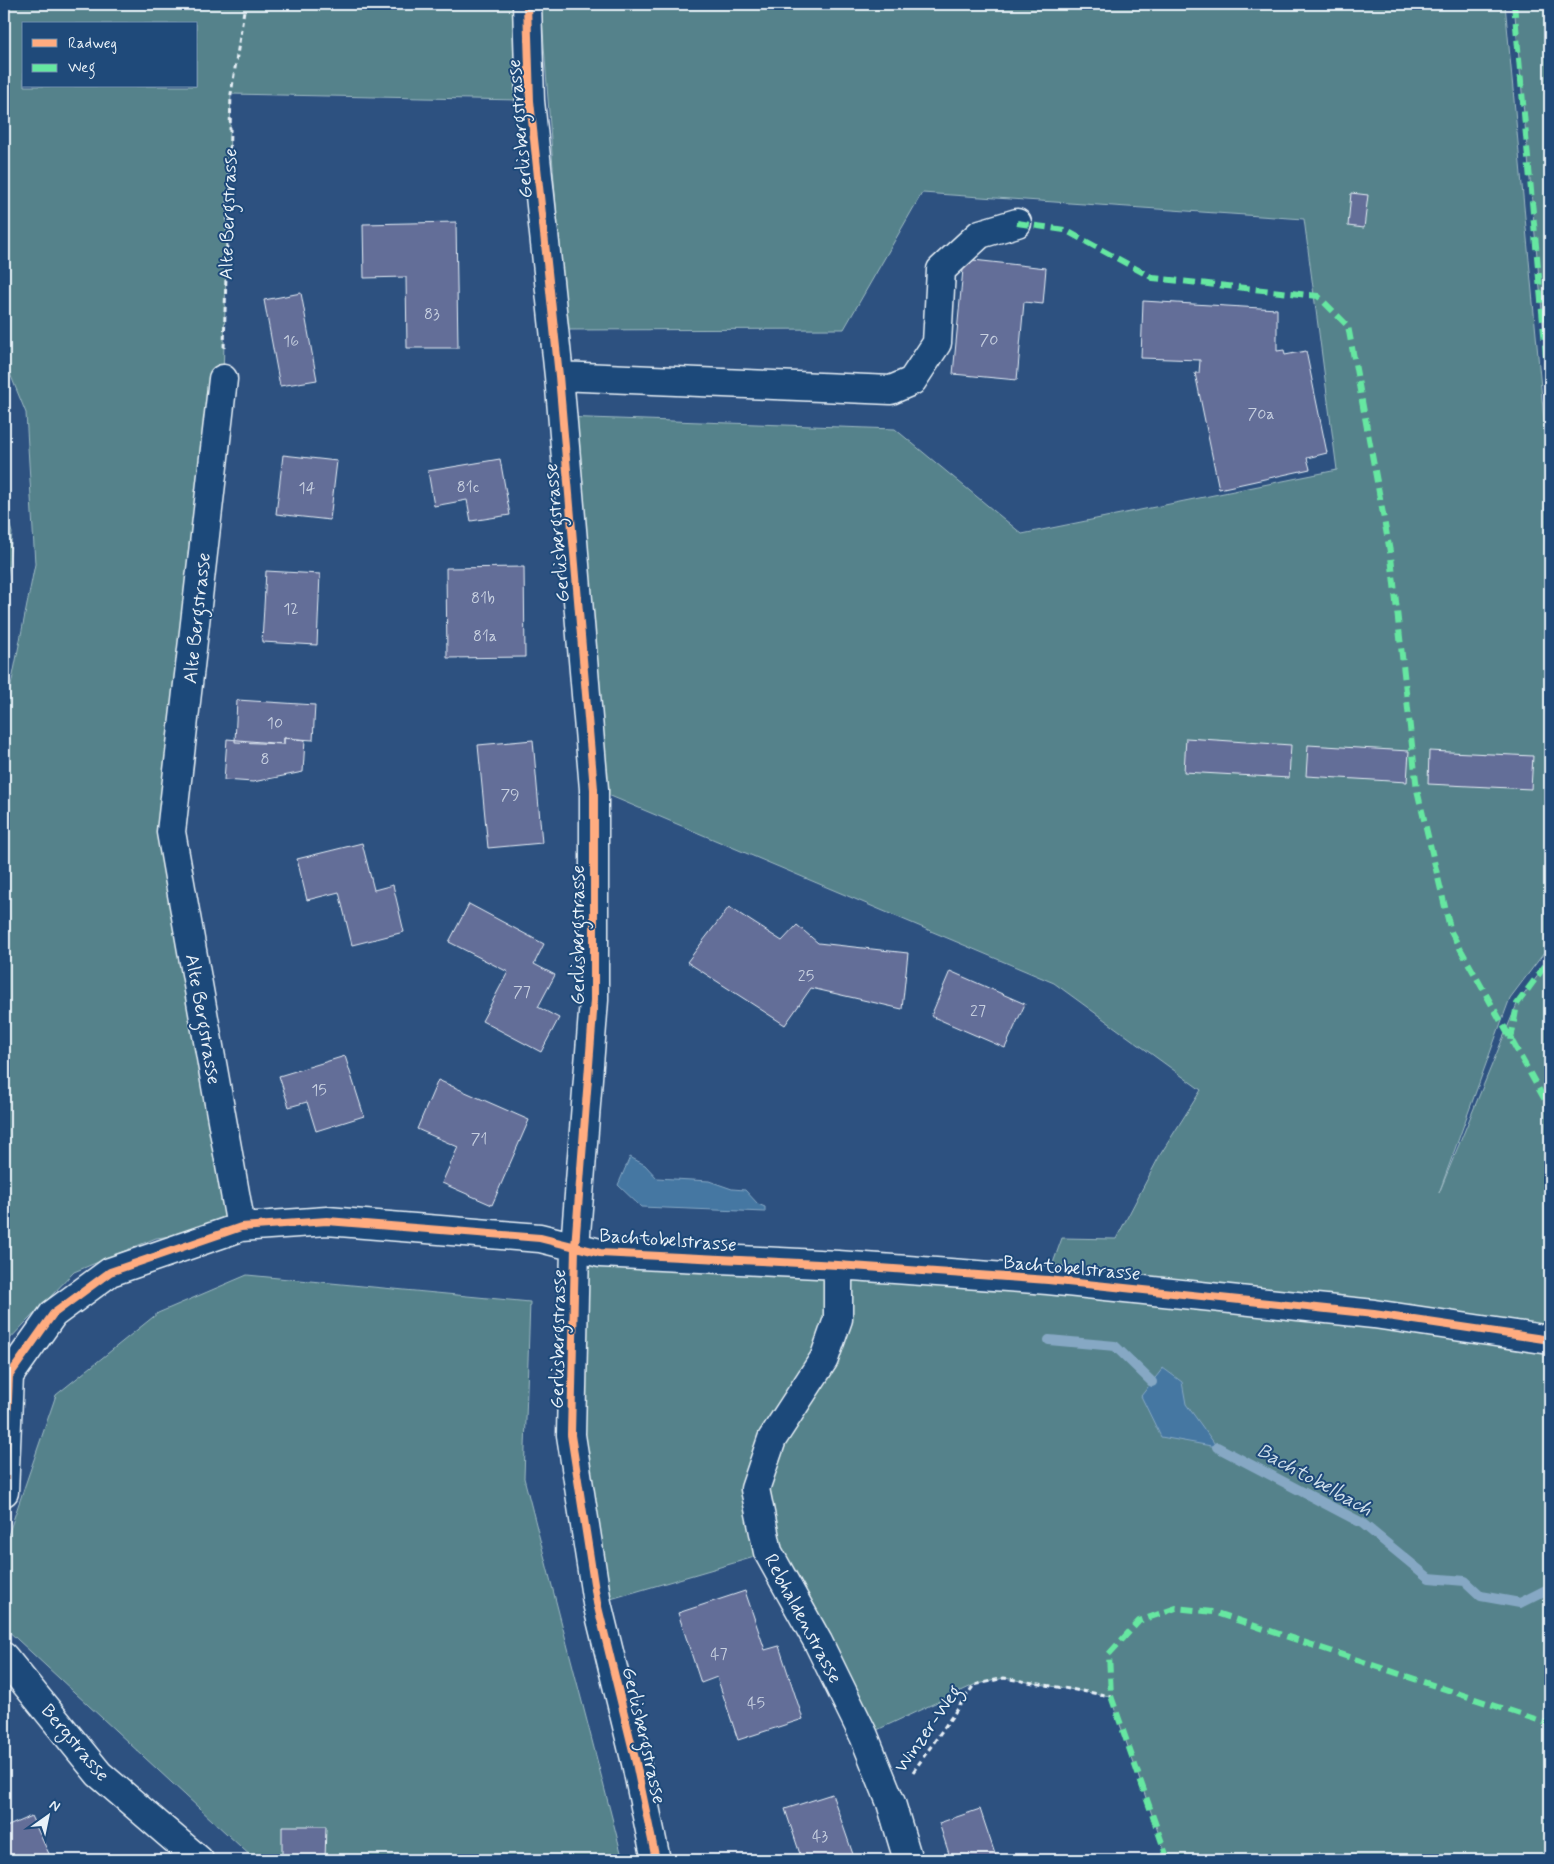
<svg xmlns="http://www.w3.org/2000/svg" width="1554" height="1864" font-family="Mynerve,sans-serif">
<rect width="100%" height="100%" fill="#2d5180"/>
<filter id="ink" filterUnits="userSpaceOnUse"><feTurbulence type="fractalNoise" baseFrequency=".02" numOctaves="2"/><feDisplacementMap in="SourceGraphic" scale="10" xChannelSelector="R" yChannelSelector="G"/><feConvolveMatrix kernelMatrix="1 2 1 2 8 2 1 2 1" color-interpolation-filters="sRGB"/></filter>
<g filter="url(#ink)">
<path fill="#55828b" stroke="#9ebac2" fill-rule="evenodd" d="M4,4H514L519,100L231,94L223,379L171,832L241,1227L156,1238L74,1272L4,1345V721L35,564L26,413L4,359ZM24,24H196V86H24Z
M541,4H1505L1550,484V945L1510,998L1439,1193L1517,1004L1550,959V1860H1168L1110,1696L1004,1678L974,1685L864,1736L768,1553L597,1603L571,1435L575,1247L1047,1280L1062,1238L1116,1239L1160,1155L1201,1090L1054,983L594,789L562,417L895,429L1022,534L1337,470L1304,219L922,193L844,329L565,330Z
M1514,4H1550V399Z
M4,506L12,533L4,609Z
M247,1275L530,1302L524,1478L623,1860H255L4,1627V1547L56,1395L158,1313Z"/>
<path fill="#4477a2" stroke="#86a8c4" d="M630,1157L645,1165L657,1178L709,1181L732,1189L745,1190L758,1204L765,1207V1212L641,1207L618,1185Z
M1163,1368L1182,1382L1186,1404L1217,1447L1161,1437L1141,1396Z"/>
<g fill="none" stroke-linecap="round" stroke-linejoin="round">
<path stroke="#86a8c4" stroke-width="10" d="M1049,1340L1115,1346L1152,1382
M1217,1447L1362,1523L1429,1578L1465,1581L1481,1596L1520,1603L1550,1588"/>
</g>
<path fill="#646e98" stroke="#e8f1f8" d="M1351,193L1368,195L1364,228L1348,226Z
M456,222L458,348H407L406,277L364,278L363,224Z
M964,259L1046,268L1043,304L1024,302L1017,380L953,374Z
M301,293L317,380L280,386L264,300Z
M1143,301L1277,309V351L1284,350L1285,355L1306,351L1327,453L1307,458L1310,469L1219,489L1195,373H1199L1200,360L1141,358Z
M283,455L337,461L330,520L276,514Z
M500,459L510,515L471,521L467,500L434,506L428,471Z
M524,567L525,657L447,658L446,568Z
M266,571L320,574L317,645L262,642Z
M237,700L315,705L313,740L284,738V744L235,742Z
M284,738L305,740L303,772L253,782L224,780L227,739L284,744Z
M1186,738L1291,745L1289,778L1184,772Z
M533,740L542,843L488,848L478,745Z
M1308,745L1409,751L1407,782L1306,776Z
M1429,751L1533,756L1531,789L1428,784Z
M362,843L374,890L393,885L404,932L352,945L339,892L307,900L297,859Z
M469,904L544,944L534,964L555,975L538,1007L559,1018L541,1052L482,1021L508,972L449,942Z
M729,907L782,941L797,925L818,943L908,953L902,1009L811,988L785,1025L687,962Z
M950,971L1025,1004L1005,1048L931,1016Z
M345,1056L364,1116L316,1131L307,1102L289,1107L279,1076Z
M438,1080L529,1120L492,1205L442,1183L458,1147L417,1129Z
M745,1591L765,1650L779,1646L803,1719L738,1740L717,1677L701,1683L678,1613Z
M832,1794L855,1860H802L785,1809Z
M980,1809L997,1860H951L939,1823Z
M31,1816L52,1860H4V1828Z
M282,1826H326L325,1860H282Z"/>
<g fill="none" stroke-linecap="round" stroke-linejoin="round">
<defs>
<path id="minor" d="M527,4L530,101L559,376L594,789V1000L575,1247L571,1435L597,1603L636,1763L656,1860
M559,376L891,390L912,381L937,343L941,270L980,234L1017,223
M223,379L171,832L241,1227
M838,1265V1319L824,1359L772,1439L755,1489L768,1552L818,1642L864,1736L891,1803L908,1860
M4,1492L9,1376L53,1314L110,1272L241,1227L327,1221L540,1238L600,1253L838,1265L1048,1280L1374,1314L1550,1340
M4,1657L99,1774L199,1860"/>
</defs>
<use href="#minor" stroke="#e8f1f8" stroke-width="31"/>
<path stroke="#e8f1f8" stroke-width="3" stroke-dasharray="5 4" stroke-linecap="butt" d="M224,348L231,94L245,4
M4,534L12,533
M913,1772L974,1685L1004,1678L1111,1696"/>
<use href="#minor" stroke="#1f4a7a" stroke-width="28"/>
<path stroke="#66e7a1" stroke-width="6" stroke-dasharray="12 6" stroke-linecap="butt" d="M1514,4L1550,399
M1017,223L1065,230L1153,278L1318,296L1348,326L1391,557L1417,790L1451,932L1550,1109
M1511,1040L1517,1004L1550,959
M1168,1860L1111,1696L1109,1654L1139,1621L1176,1608L1213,1612L1550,1724"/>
<defs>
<path id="cycleway" d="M527,4L530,101L559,376L594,789V1000L575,1247L571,1435L597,1603L636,1763L656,1860
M4,1492L9,1376L53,1314L110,1272L241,1227L327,1221L540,1238L600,1253L838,1265L1048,1280L1374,1314L1550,1340"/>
</defs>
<use href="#cycleway" stroke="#1f4a7a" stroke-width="11"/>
<use href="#cycleway" stroke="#ffac80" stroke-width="8"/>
</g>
</g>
<g text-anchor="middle" stroke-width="4" stroke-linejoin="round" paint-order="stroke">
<g font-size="16" fill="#c7d0e0">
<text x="432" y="319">83</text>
<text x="989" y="345">70</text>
<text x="291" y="346">16</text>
<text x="1261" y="419">70a</text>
<text x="468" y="492">81c</text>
<text x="307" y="493">14</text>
<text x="483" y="603">81b</text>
<text x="291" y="614">12</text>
<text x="485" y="641">81a</text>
<text x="275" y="728">10</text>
<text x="265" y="764">8</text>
<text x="510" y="800">79</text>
<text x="806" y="981">25</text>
<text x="522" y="997">77</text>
<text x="978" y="1016">27</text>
<text x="319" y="1095">15</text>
<text x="479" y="1144">71</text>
<text x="719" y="1659">47</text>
<text x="756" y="1708">45</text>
<text x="820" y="1841">43</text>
</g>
<g font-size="19" fill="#e8f1f8" stroke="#1f4a7a">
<text transform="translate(519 129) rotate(-95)" y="7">Gerlisbergstrasse</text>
<text transform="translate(227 214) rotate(-88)" y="7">Alte Bergstrasse</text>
<text transform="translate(556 533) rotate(-95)" y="7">Gerlisbergstrasse</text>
<text transform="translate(196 618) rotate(-84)" y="7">Alte Bergstrasse</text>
<text transform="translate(577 935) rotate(-90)" y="7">Gerlisbergstrasse</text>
<text transform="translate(204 1019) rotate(80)" y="7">Alte Bergstrasse</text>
<text transform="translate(668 1239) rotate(4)" y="7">Bachtobelstrasse</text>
<text transform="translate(1072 1267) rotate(5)" y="7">Bachtobelstrasse</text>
<text transform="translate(557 1339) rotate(-89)" y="7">Gerlisbergstrasse</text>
<text transform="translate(804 1618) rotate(62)" y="7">Rebhaldenstrasse</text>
<text transform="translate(927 1728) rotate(-55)" y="7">Winzer-Weg</text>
<text transform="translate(645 1735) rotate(77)" y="7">Gerlisbergstrasse</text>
<text transform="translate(76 1742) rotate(50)" y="7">Bergstrasse</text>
</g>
<g font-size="20" font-style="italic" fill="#cfdfeb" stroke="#1f4a7a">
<text transform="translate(1315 1479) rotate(29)" y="7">Bachtobelbach</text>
</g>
</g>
<rect width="1554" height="1864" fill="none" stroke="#1f4a7a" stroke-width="20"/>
<rect x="10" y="10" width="1534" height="1844" fill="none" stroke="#e8f1f8" stroke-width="2" filter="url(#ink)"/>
<rect x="22" y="22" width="175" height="65" fill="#1f4a7a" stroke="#6f8dac"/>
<rect x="32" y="39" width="25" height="8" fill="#ffac80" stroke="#6f8dac"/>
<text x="68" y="48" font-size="15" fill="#e8f1f8">Radweg</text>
<rect x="32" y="64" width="25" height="8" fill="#66e7a1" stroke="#6f8dac"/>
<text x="68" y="72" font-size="15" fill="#e8f1f8">Weg</text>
<g transform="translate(48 1816) rotate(33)" stroke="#1f4a7a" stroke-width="4" paint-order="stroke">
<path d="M0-4L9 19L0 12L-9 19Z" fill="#e8f1f8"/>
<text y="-8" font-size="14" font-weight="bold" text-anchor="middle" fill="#e8f1f8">N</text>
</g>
</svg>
